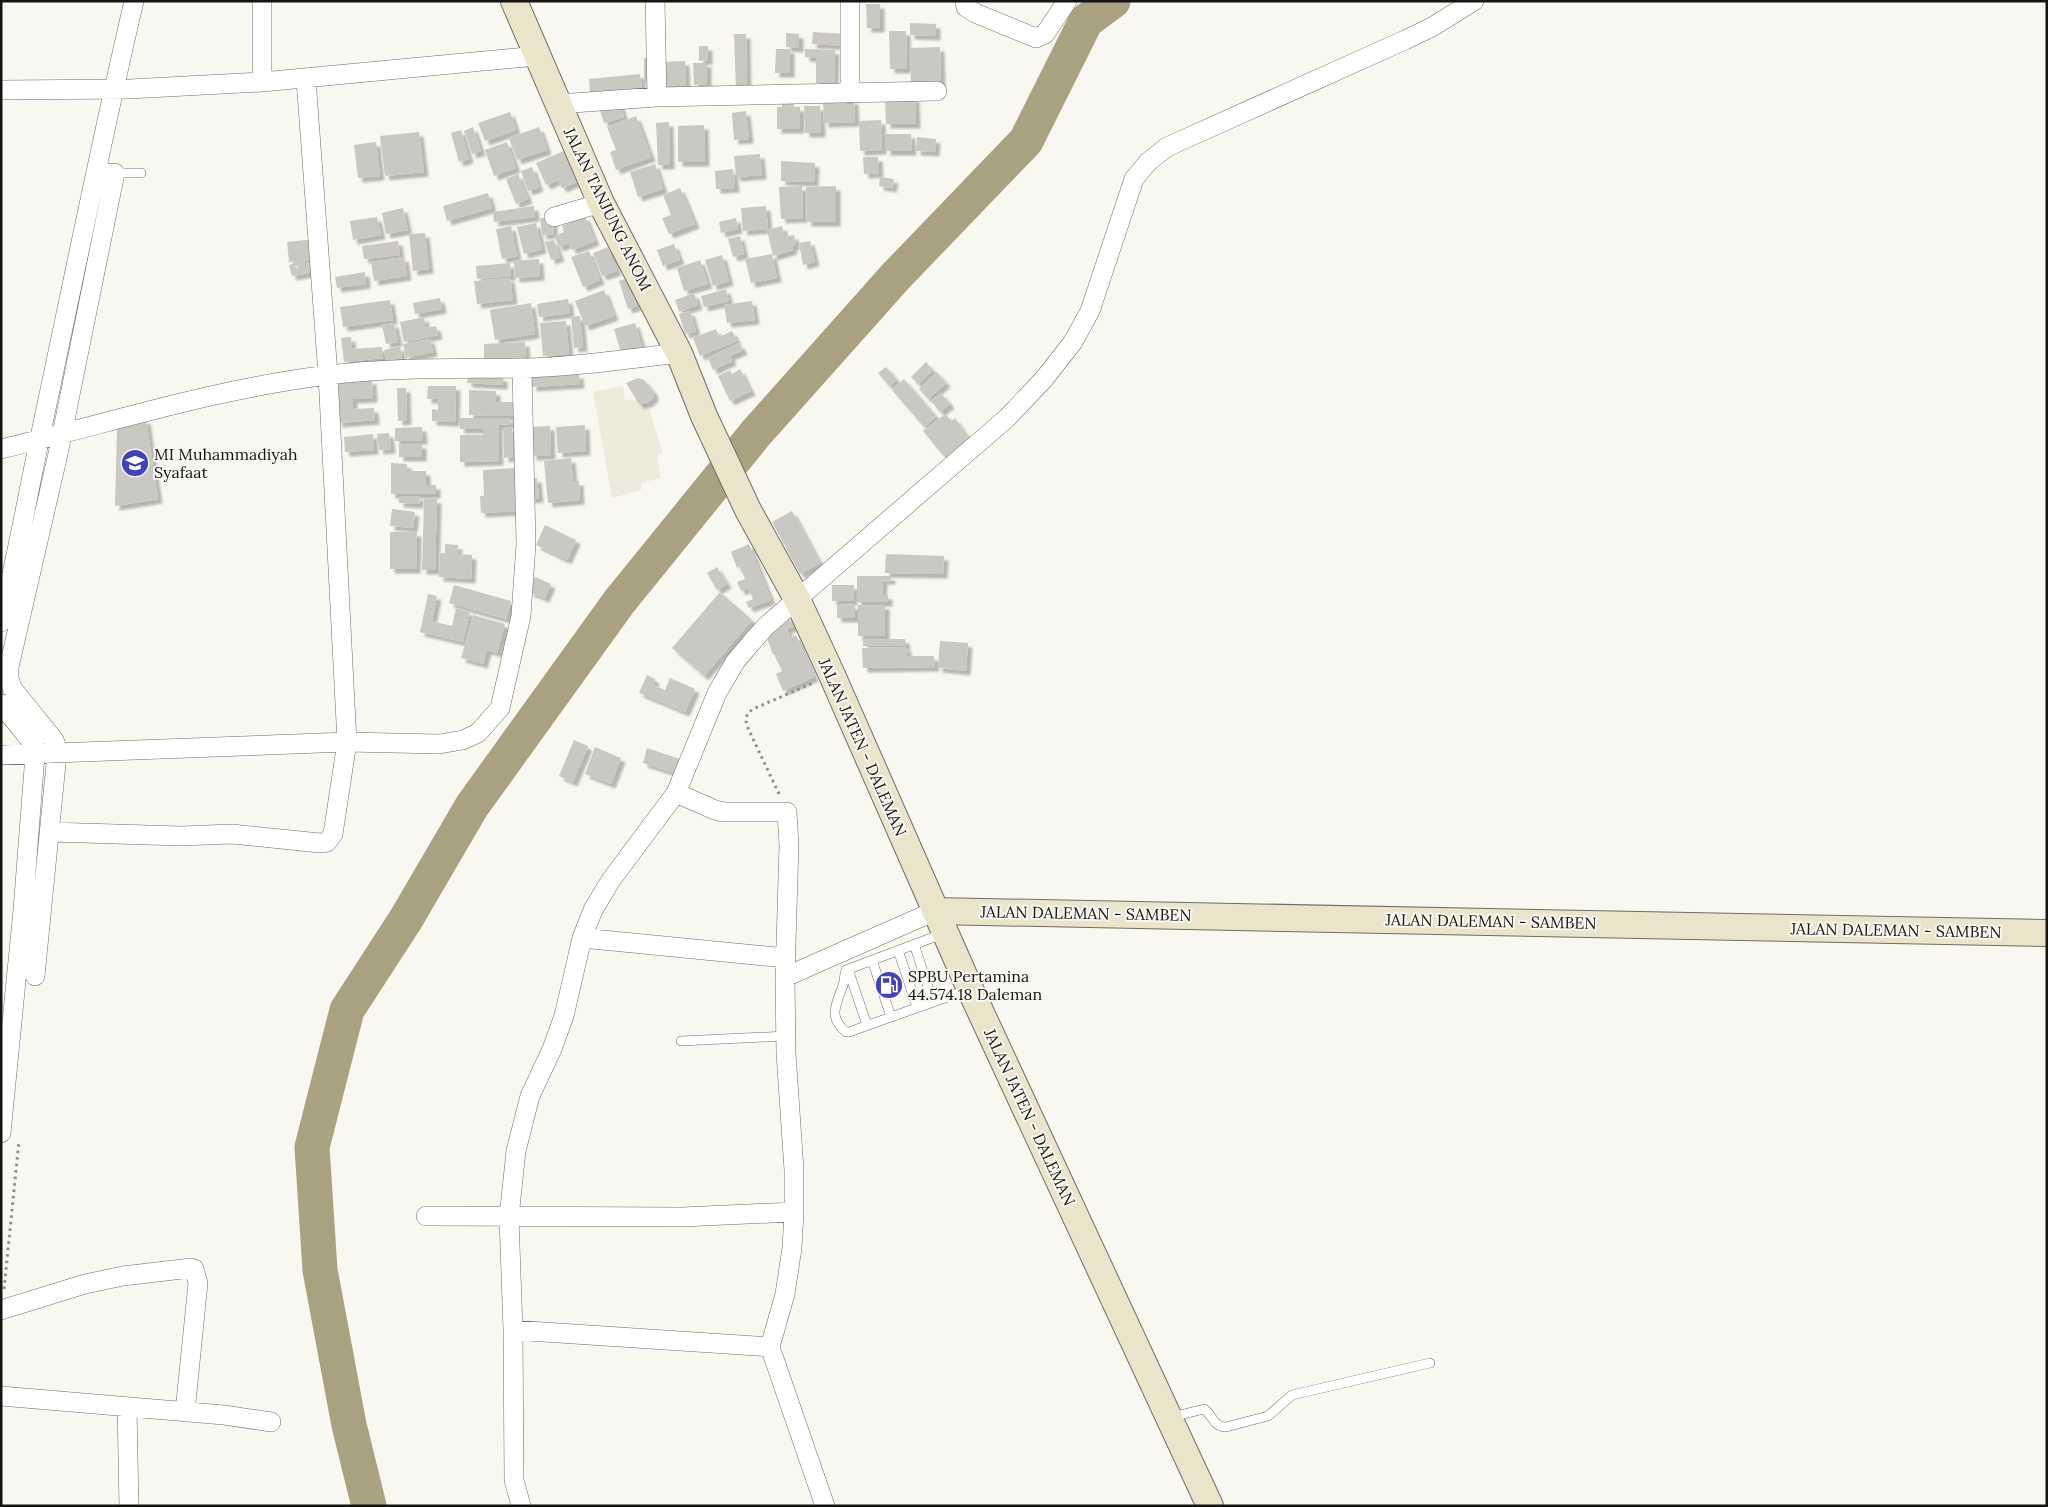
<svg xmlns="http://www.w3.org/2000/svg" width="2048" height="1507" font-family="Lora,serif">
<defs>
<filter id="shadow"><feDropShadow dx="4.5" dy="4.5" stdDeviation="1" flood-color="#0004"/></filter>
</defs>
<rect width="100%" height="100%" fill="#f8f7f0"/>
<path fill="#eeebdd" d="M623,386L625,400L637,399L647,403L663,453L657,455L661,478L641,483V490L612,498L593,392Z"/>
<g fill="none" stroke-linecap="round" stroke-linejoin="round">
<path stroke="#a9a180" stroke-width="35" d="M369,1506L349,1425L320,1270L312,1147L347,1010L406,919L472,806L619,602L756,433L896,276L1026,141L1086,21L1113,1"/>
</g>
<path fill="#cac8c2" filter="url(#shadow)" d="M866,4H880V28H867Z
M910,23L936,24V36L910,35Z
M889,31H906L907,69H890Z
M813,32L847,34L846,46L812,44Z
M786,33L799,34V48L786,47Z
M734,34H746L747,90H736Z
M699,46H708V60L699,61Z
M940,47L941,83L911,84L910,48Z
M776,49H790V73H775Z
M805,49L835,50L834,83H816V58L805,57Z
M644,58H655V83H644Z
M685,61L686,87H665L664,62Z
M693,63H707V85H694Z
M640,74L642,90L590,95L589,79Z
M915,97L916,124H886L885,98Z
M854,100L855,122L824,123L823,101Z
M619,102L624,117L604,123L599,108Z
M782,103H794V107H800V129H777V107H782Z
M804,106H820L821,133H805Z
M746,111L749,139L734,140L732,113Z
M510,112L516,130L485,141L478,123Z
M636,116L651,157L616,170L610,152L616,150L607,127Z
M881,120L882,150L860,151L859,121Z
M669,122L670,165H658L656,123Z
M704,125L705,162H678V126Z
M473,127L481,151L472,154L464,131Z
M539,127L547,150L517,160L509,138Z
M461,130L469,159L459,162L451,133Z
M419,132L424,172L385,176L380,136Z
M886,134H911L912,151H886Z
M917,137L936,139L935,152L916,151Z
M376,142L380,176L358,178L354,145Z
M507,142L516,168L494,176L485,150Z
M566,150L584,179L562,188L558,180L546,185L536,163Z
M760,154L762,175L736,177L734,156Z
M863,157H878L879,173L864,174Z
M781,161L815,163L814,182L781,181Z
M655,164L663,189L638,197L630,172Z
M532,167L539,187L528,191L521,171Z
M733,169L735,188L716,189L715,171Z
M518,174L528,199L516,204L506,179Z
M880,177L894,179L892,188L879,186Z
M802,186L803,218L781,219L779,187Z
M836,186V222H807L806,187Z
M680,188L695,224L669,234L662,218L671,215L663,195Z
M488,193L492,208L447,221L443,206Z
M534,206L535,217L494,222L493,212Z
M766,206L768,229L743,231L741,208Z
M403,208L408,230L386,234L382,213Z
M585,216L595,241L572,250L569,243L559,247L554,236L564,232L562,226Z
M377,217L381,235L353,240L350,221Z
M552,217L554,234L542,235L540,218Z
M736,218L738,229L721,233L719,222Z
M536,223L542,249L524,254L517,227Z
M511,226L517,256L502,259L496,229Z
M782,226L785,237L794,235L796,245L792,246L793,250L773,256L767,230Z
M425,233L429,269L413,271L409,234Z
M740,236L744,254L733,257L728,239Z
M315,239L317,260L304,261L305,265L295,266L296,268L307,266L306,263L317,261L319,271L292,276L289,265L295,263V261L289,262L287,242Z
M554,240L560,257L551,260L545,242Z
M398,241L400,255L364,259L362,246Z
M810,241L815,262L803,265L799,243Z
M674,244L680,260L663,266L657,250Z
M608,247L617,271L602,276L593,253Z
M589,251L600,280L583,287L571,257Z
M772,254L777,278L751,283L745,259Z
M722,255L729,281L713,286L705,260Z
M404,257L407,276L374,281L371,262Z
M539,259L540,276L515,278L514,261Z
M700,260L708,284L684,291L677,268Z
M510,263L511,276L477,279L476,266Z
M365,272L366,284L337,288L335,277Z
M510,278L513,300L477,304L474,281Z
M628,278L637,306L628,309L619,281Z
M726,289L729,301L704,307L701,296Z
M604,290L614,316L585,326L575,301Z
M694,293L698,305L679,312L675,300Z
M440,298L442,309L415,314L413,303Z
M568,299L570,313L539,317L537,304Z
M390,300L393,320L343,327L340,307Z
M752,301L755,320L727,323L724,305Z
M531,303L535,334L495,340L490,310Z
M690,311L696,331L685,334L679,314Z
M580,316L583,347L574,348L571,317Z
M424,317L426,328L436,326L438,335L404,342L400,322Z
M566,321L569,354L543,356L540,323Z
M394,323L398,342L386,344L382,325Z
M635,323L643,350L622,356L614,329Z
M716,329L719,337L732,331L737,341L700,356L693,338Z
M351,337L352,349L382,347L383,358L344,362L341,338Z
M430,339L433,352L406,358L403,344Z
M525,342L526,357L484,359V344Z
M739,343L743,350L730,356L732,361L713,370L708,358Z
M400,346L402,358L387,361L384,350Z
M926,362L933,370L918,384L911,377Z
M886,367L897,380L889,386L878,373Z
M740,369L751,391L730,401L718,376L730,370L732,374Z
M937,372L946,383L928,399L919,389Z
M468,374L503,377V385L467,383Z
M579,374L580,384L532,387V377Z
M638,378L644,380L653,391L654,397L647,403L639,404L626,383Z
M904,379L936,416L924,427L892,390Z
M372,380L373,398L353,399V409L374,408L375,420L338,423L335,382Z
M428,386H456L455,422L432,421V409L438,410V399H427Z
M397,388H406L407,420L398,421Z
M469,390L496,391V402H513V416L469,415Z
M941,393L950,404L940,412L931,401Z
M945,414L952,421L955,418L971,442L948,461L923,431Z
M459,418H510V424L498,425L499,461L460,462V435H483V429H460Z
M146,419L158,499L115,506L117,427Z
M585,425L586,451L558,453L556,427Z
M550,426L551,455L532,456L531,427Z
M422,427L423,440L395,441V428Z
M503,427H512L513,457L504,458Z
M389,433L391,449L379,450L377,434Z
M373,434L374,450L345,452L344,437Z
M399,444H422V457H399Z
M571,458L573,481H579L580,500L548,503L544,461Z
M391,463L407,464V471H426V485H436V494H391Z
M515,468L518,511L481,513L480,496H484L483,470Z
M537,478L539,498L530,499L528,479Z
M399,496H420L419,504L399,503Z
M424,499H437L435,570H422Z
M392,509L415,512L413,528L390,526Z
M792,511L820,563L800,574L772,522Z
M545,525L576,540L567,560L536,545Z
M390,532H417L416,569H390Z
M445,544L458,545L457,554L472,555L471,579L439,577L440,553H445Z
M749,544L771,600L749,608L746,602L753,599L748,588L741,591L737,582L745,579L740,567L737,568L731,552Z
M886,554L944,556L943,574L885,573Z
M717,567L727,584L717,590L707,573Z
M857,576H891V580H883L882,595H888V602H857Z
M535,577L551,584L545,598L529,592Z
M454,585L511,601L506,619L449,603Z
M832,585H854L853,601H832Z
M720,592L752,620L704,676L672,648Z
M428,594L437,596L432,621L452,626L456,608L470,612L463,642L420,632Z
M837,604L855,605V618H837Z
M858,605H885V636H858Z
M473,615L505,624L497,653L487,650L483,664L461,658Z
M788,615L793,627L787,629L790,638L796,635L814,677L783,691L776,674L782,671L774,654L773,655L766,635Z
M863,639H905L906,646H863Z
M940,641L968,643L966,671L938,668Z
M907,647V656H934L935,667L863,668L862,648Z
M647,675L655,679L653,685L665,690L670,678L695,689L685,712L639,693Z
M574,740L588,746L573,782L559,776Z
M595,747L621,758L611,784L585,774Z
M647,748L680,759L675,773L643,763Z"/>
<g fill="none" stroke-linecap="round" stroke-linejoin="round">
<defs>
<path id="lane" d="M115,173H141
M942,934L846,970C844,975 845,980 843,985C837,1004 827,1016 846,1032H849L967,990
M914,944L933,1002
M898,950L917,1007
M872,960L891,1017
M848,969L867,1025
M681,1041L786,1036
M1172,1417L1204,1409C1213,1415 1213,1427 1226,1427L1268,1416L1292,1395L1430,1363"/>
<path id="street" d="M655,1L657,97
M850,1V94
M965,1L966,7L975,13L1036,38L1045,34L1067,1
M262,82V1
M1,90L129,89L262,82L537,56
M558,104L657,97L937,91
M554,217L601,203
M1,449C110,423 218,388 329,375C393,367 457,369 521,368C574,367 627,359 679,353
M1,622C16,561 27,499 40,437C71,292 100,146 134,1
M1,704L35,746V755L23,910L1,1133
M1,755L347,742L439,744L463,740L478,733L500,708L521,616L526,544L522,368
M676,793L715,810L723,812H787L789,845L785,977L786,1053L794,1170V1212L792,1248L785,1294L770,1347L825,1506
M50,832L181,836L232,834L320,843L327,842L333,834L347,742L328,375L306,79
M582,938L786,958
M35,976L57,754L56,745L54,740L12,688L9,678V667L58,454L115,173L96,174
M785,977L935,911
M426,1216L682,1217L794,1212
M1,1310L85,1284L123,1276L191,1268L194,1269L198,1283L185,1412
M513,1330L770,1347
M1,1396L224,1415L271,1422
M127,1407L129,1506
M521,1506L514,1480L513,1330L509,1217L516,1151L530,1096L552,1049L564,1016L582,938L593,910L611,880L676,793L717,693L735,662L751,643L766,626L1007,418L1044,379L1073,342L1090,311L1134,179L1148,162L1167,147L1405,40L1432,27L1474,1"/>
<path id="secondary" d="M514,1L601,203L679,353L704,416L748,510L797,599L832,675L970,989L1210,1506
M935,911L2047,933"/>
</defs>
<use href="#lane" stroke="#6f6d68" stroke-width="10"/>
<use href="#street" stroke="#6f6d68" stroke-width="20"/>
<use href="#secondary" stroke="#6f6d68" stroke-width="28"/>
<path stroke="#8e8d88" stroke-width="3" stroke-dasharray="2.5 4" stroke-linecap="butt" d="M779,794L747,726C745,718 746,714 753,709L813,683
M4,1289L19,1141"/>
<use href="#lane" stroke="#fff" stroke-width="9"/>
<use href="#street" stroke="#fff" stroke-width="19"/>
<use href="#secondary" stroke="#eae4ca" stroke-width="26"/>
</g>
<defs>
<symbol id="school-disc" viewBox="-11 -11 22 22"><circle r="9.5" fill="#4142b7" stroke="#f8f7f0"/><path d="M0-5L7-2L0 1L-7-2ZM-4 1L0 2.5L4 1V4Q0 6-4 4Z" fill="#fff"/></symbol>
<symbol id="fuel-disc" viewBox="-11 -11 22 22"><circle r="9.5" fill="#4142b7" stroke="#f8f7f0"/><path d="M-5.5-6h7V0h2V4h1.3V-2.5L3-4.5l.8-.8L6-3V5H2.5V1h-1V6h-7ZM-4.2-4.7v3.2H.2V-4.7Z" fill="#fff"/></symbol>
</defs>
<g fill-rule="evenodd">
<use href="#school-disc" x="119" y="447" width="32" height="32"/>
<use href="#fuel-disc" x="873" y="969" width="32" height="32"/>
</g>
<g text-anchor="middle" stroke-width="4" stroke-linejoin="round" paint-order="stroke">
<g font-size="16" fill="#151412" stroke="#f8f7f0">
<text transform="translate(608 209) rotate(64)" y="6">JALAN TANJUNG ANOM</text>
<text transform="translate(863 747) rotate(66)" y="6">JALAN JATEN - DALEMAN</text>
<text transform="translate(1086 913) rotate(1)" y="6">JALAN DALEMAN - SAMBEN</text>
<text transform="translate(1491 921) rotate(1)" y="6">JALAN DALEMAN - SAMBEN</text>
<text transform="translate(1896 930) rotate(1)" y="6">JALAN DALEMAN - SAMBEN</text>
<text transform="translate(1030 1117) rotate(65)" y="6">JALAN JATEN - DALEMAN</text>
</g>
<g font-size="16" fill="#151412" stroke="#f8f7f0" text-anchor="start">
<text x="154" y="460">MI Muhammadiyah<tspan x="154" dy="18">Syafaat</tspan></text>
<text x="908" y="982">SPBU Pertamina<tspan x="908" dy="18">44.574.18 Daleman</tspan></text>
</g>
</g>
<rect width="2048" height="1507" fill="none" stroke="#151412" stroke-width="5"/>
</svg>
